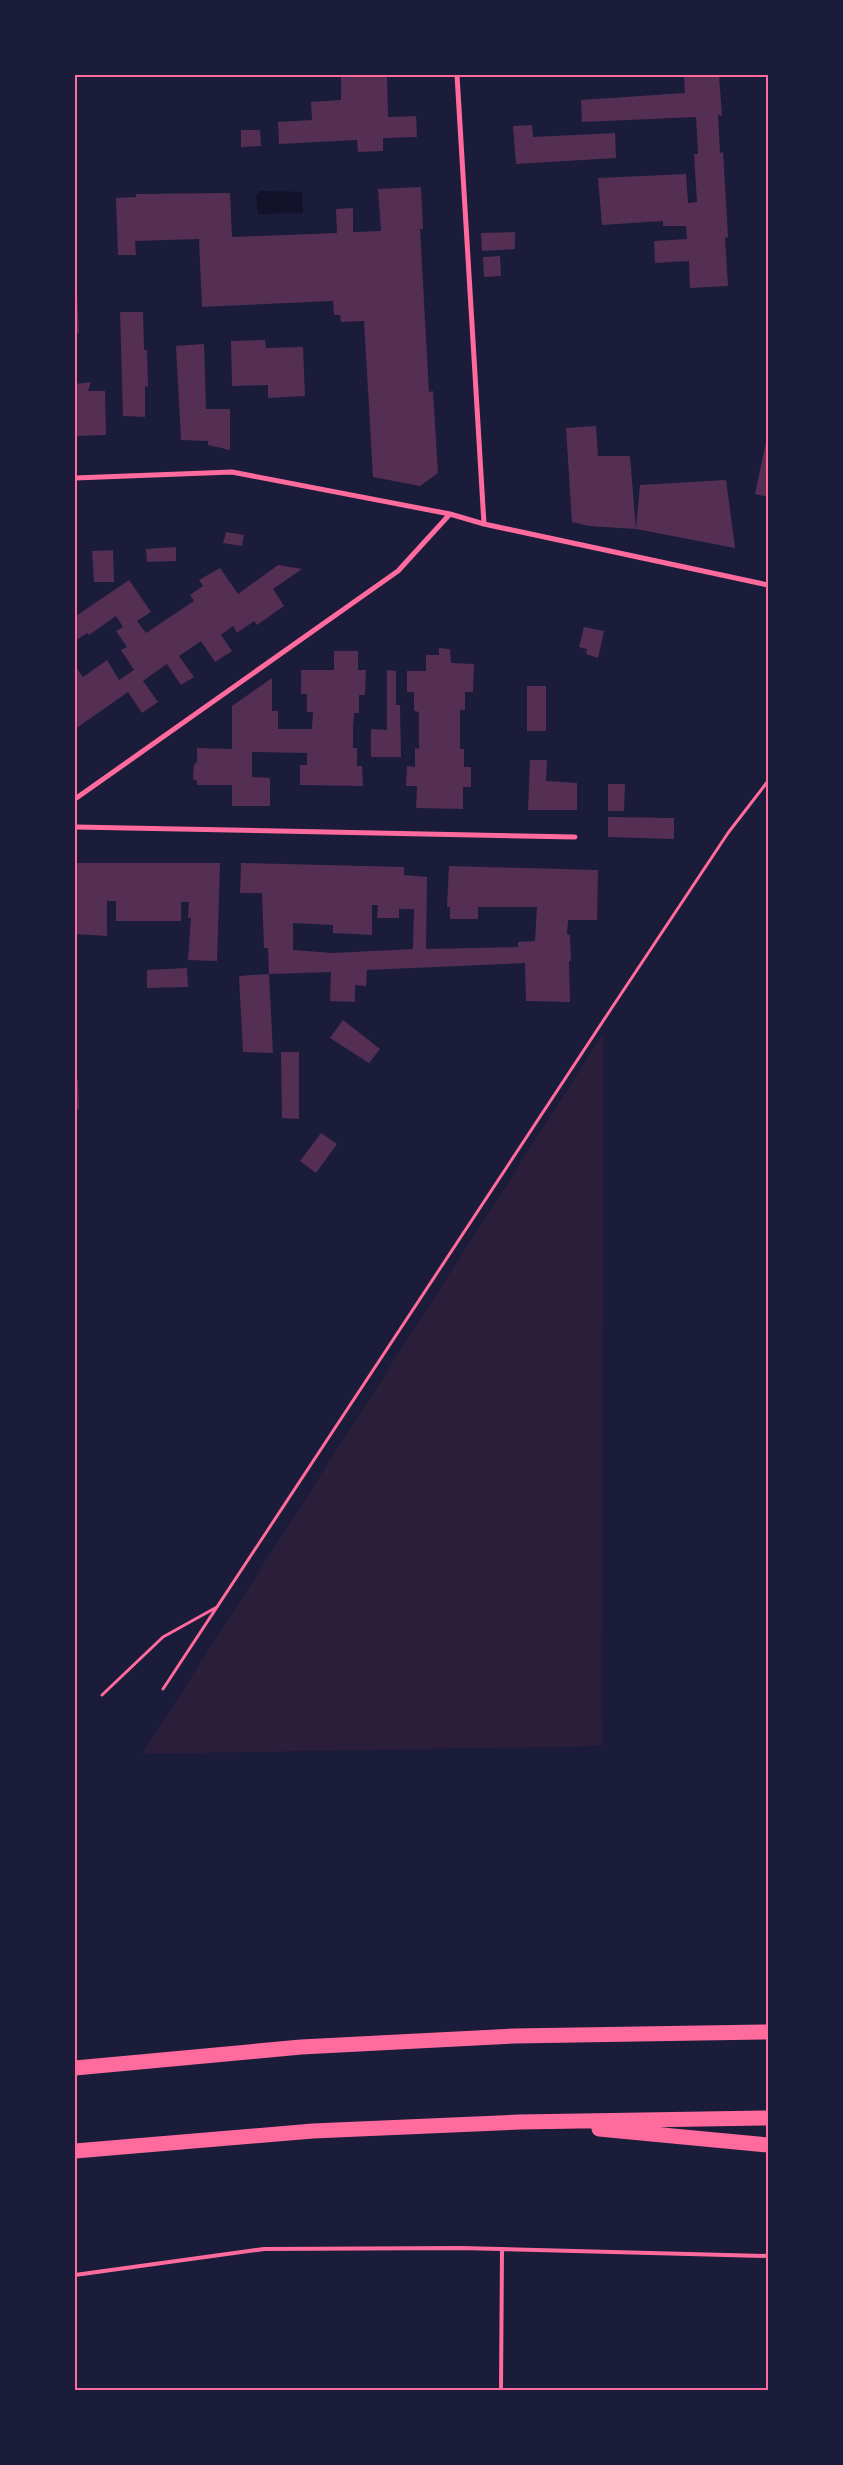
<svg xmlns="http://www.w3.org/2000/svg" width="843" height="2465" font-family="'Archivo Narrow',sans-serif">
<rect width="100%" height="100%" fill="#1b1b3a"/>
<path fill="#2a1e3b" d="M603,1034L602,1746L142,1754Z"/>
<path fill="#12122b" d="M260,191L302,192L303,213L258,214L256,196Z"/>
<path fill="#542f53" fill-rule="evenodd" d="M341,75H387L388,117L416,116L417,137L383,138V151L358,152L357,140L279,144L278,122L312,120L311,102L341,100Z
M684,75H719L722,116L718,115L720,153L723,152L728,237L725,238L728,286L690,288L689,261L655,263L654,241L687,239L686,226H663V221L602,225L598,178L686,174L688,203L697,202L694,154H698L696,117L582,122L581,100L685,93Z
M532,125L533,137L615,133L616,158L516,164L513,126Z
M241,130H260L261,146L241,147Z
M421,187L423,229H420L429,392L433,391L438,473L420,486L373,477L364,321L341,322L340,315H334L333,301L202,307L199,239L135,241L136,255H118L116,198L136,197V194L230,193L232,237L337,233L336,209L353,208V232L381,231L378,189Z
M515,232V249L482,251L481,233Z
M500,256L501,276L484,277L483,257Z
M75,290H77L79,333H75Z
M120,312H143L144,350H147L148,387L145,386V417L123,416Z
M265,340L266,348L303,347L305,396L268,398V385L232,386L231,341Z
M204,344L206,409H230V450L208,445V441L181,440L176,346Z
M91,382L88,391H105L106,435L75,436V384Z
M596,426L598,456H630L636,529L590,526L572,522L566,428Z
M767,437H768V497L755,494Z
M726,480L735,548L636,529L640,485Z
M226,532L244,535L242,546L223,543Z
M176,547V561L147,562L146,549Z
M113,550L114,582H94L92,551Z
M278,565L302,569L273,589L284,606L257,625L254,621L237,633L233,626L221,635L232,651L215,662L201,641L179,656L194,677L181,685L167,664L143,681L158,702L142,713L128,692L75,729V666L83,677L107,660L119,680L134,670L121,650L127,647L116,631L123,627L116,616L89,635L87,633L75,641V620L78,618L76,616L129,580L151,612L137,621L146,633L194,601L190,595L203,586L199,580L220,568L238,594Z
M584,627L604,631L598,658L586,654L587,649L579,647Z
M439,648L450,649L451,663L474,664L473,692H465V710H460V749H464V767H471V787H463V809L416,808L417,786H406L407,766L415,767V748L419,749V712L414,711V692H407V671H426V655H439Z
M334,651H358V670H366L365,695H359V713H354L353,729V748H357V766H362L363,786L300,785V765H307V753L252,752V777L270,778V806H232V785H197V781L193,779L194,765L197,762V748L232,749V706L272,678V711H278V729H312L313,712H307V694H301V670H334Z
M387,670L396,671V705H400L401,757H371V729L387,730Z
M527,686H546V731H527Z
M530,760H547L546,781L577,783V810H528Z
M608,784H625L624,811H608Z
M608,817L674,818V839L608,837Z
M75,863H220L217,961L188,960L191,918H188L189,902H181V921H116V901H107V936L75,934Z
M241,863L404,867V875L427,877L426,949L518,947V942L535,941L537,907H478V919H450V907H447L449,866L598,870L597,920H568L567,934L570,935L571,961H569L570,1002L526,1001L525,963L367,970L366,986L355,985V1002L330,1001L331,972L269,974L268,948H264L262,893H240ZM372,905H378L377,918H399V909H414L413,949L333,953L293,950V923L333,925V933L372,935Z
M187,968L188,987L147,988V970Z
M269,974L273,1053L243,1052L239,976Z
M343,1020L380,1049L369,1063L330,1038Z
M281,1052H299V1119L282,1118Z
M75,1079H78L79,1109H75Z
M321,1133L337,1144L316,1173L300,1161Z"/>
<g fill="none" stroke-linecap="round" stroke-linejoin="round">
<path stroke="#ff6b9d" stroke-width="3" d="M163,1689L611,1009L728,833L768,781
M102,1695L163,1637L217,1607"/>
<path stroke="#ff6b9d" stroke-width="4" d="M75,2275L264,2249L461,2248L768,2256
M501,2390L502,2249"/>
<path stroke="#ff6b9d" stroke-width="5" d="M457,75L484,524
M75,478L232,472L450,514L484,524L768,585
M75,799L398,571L450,514
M75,827L575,837"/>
<path stroke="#ff6b9d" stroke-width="15" d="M75,2068L301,2047L514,2036L768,2032
M599,2129L768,2145
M75,2151L313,2131L520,2122L768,2118"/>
</g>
<rect width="843" height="2465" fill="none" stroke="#1b1b3a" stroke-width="152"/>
<rect x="76" y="76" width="691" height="2313" fill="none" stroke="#ff6b9d" stroke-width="2"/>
</svg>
